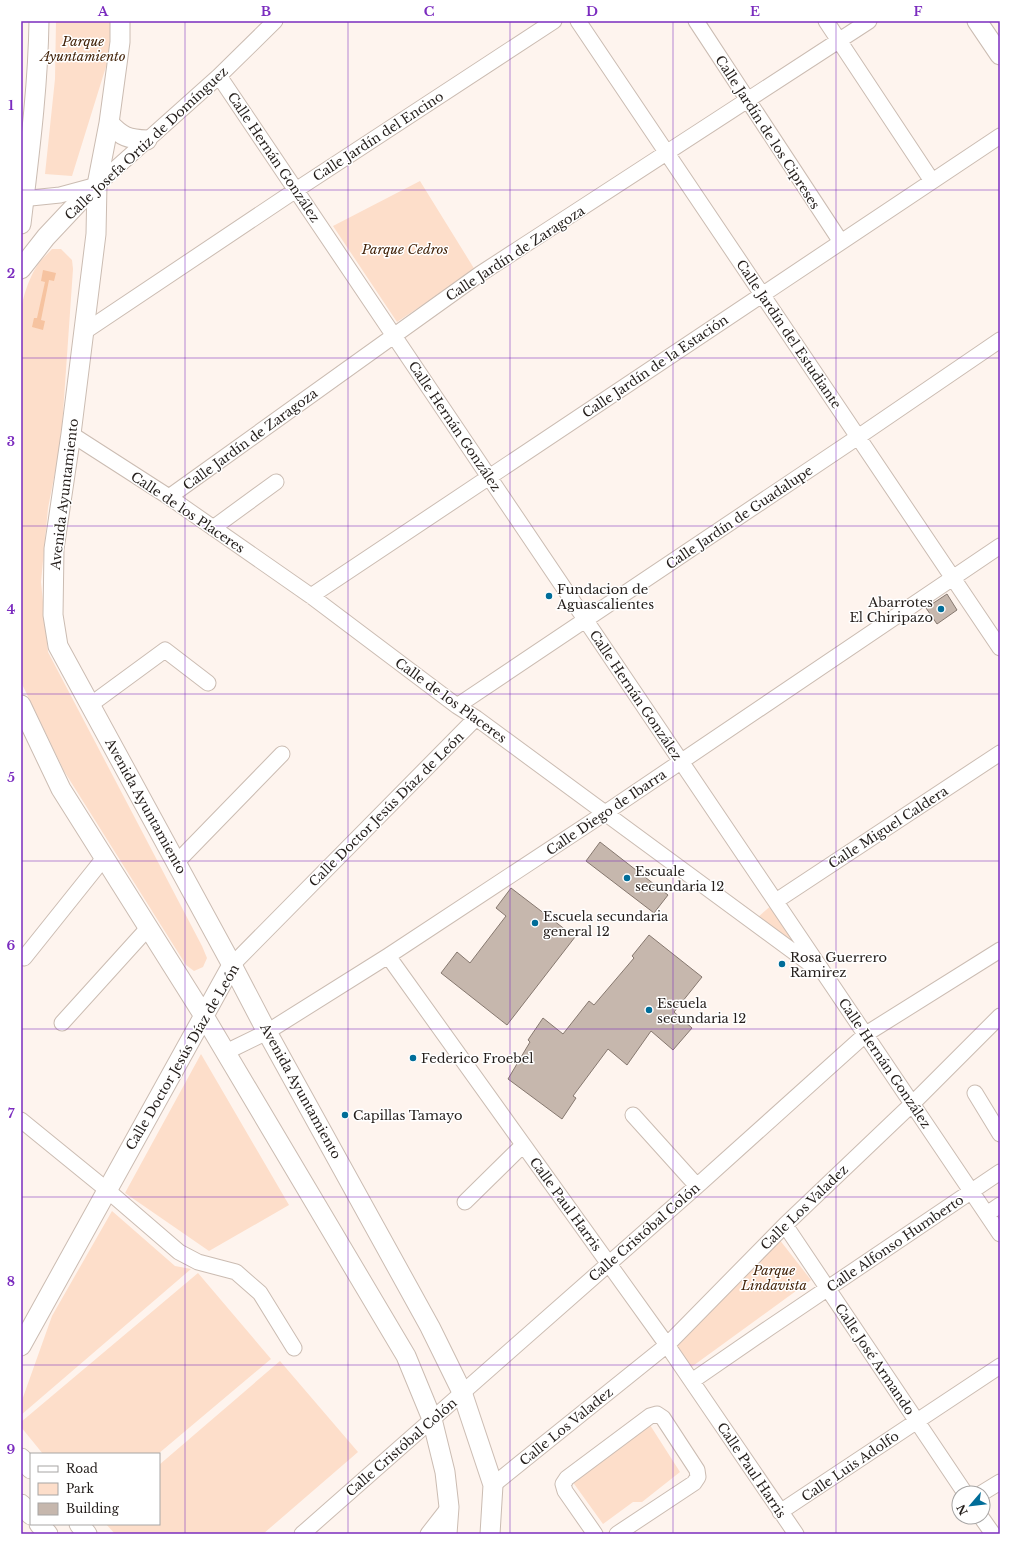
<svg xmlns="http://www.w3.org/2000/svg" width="1021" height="1555" font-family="'Libre Baskerville',serif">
<rect width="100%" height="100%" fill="#fef4ee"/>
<path fill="#fddeca" d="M56,21H113L109,57L72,176L45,174L55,79Z
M420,181L475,270L397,322L333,226Z
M52,249H61L72,260L73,269L61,442L48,508L41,582L48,652L202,946L207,958L203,967L194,971L186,965L64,771L21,682V313C22,298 30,275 39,263C42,258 48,254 52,249Z
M774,903L820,969L757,918Z
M201,1054L289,1205L209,1251L125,1193Z
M112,1211L175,1266L191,1269L21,1415V1403L52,1316Z
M779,1239L811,1280L690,1368L672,1344Z
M198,1273L271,1359L158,1454H43L21,1427V1422Z
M280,1361L358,1452L263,1534H115L106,1524H159V1465Z
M650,1425L680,1472L642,1502H633L603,1524L572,1481Z"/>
<path fill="#f6c3a0" d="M43,270L56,273L54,281L49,280L41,320L45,321L43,330L32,327L34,318H37L45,282L41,281Z"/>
<path fill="#c6b7ad" stroke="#86786f" d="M947,594L957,610L937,624L926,608Z
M600,842L668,895L654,913L586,861Z
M511,888L575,937L507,1025L441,973L457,952L470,963L506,916L496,908Z
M649,935L702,977L674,1012L692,1028L673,1050L651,1031L627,1065L608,1049L573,1096L576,1098L562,1119L508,1079L530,1042L528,1040L543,1018L563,1034L589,1001L594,1005L634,958L632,956Z"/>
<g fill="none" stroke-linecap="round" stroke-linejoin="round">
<defs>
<path id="minor" d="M578,21L1000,648
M696,21L841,242
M826,21L932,181
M219,76L489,477L1000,1234
M21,199L60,195L97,185L219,76L275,21
M84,332L296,190L554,21
M71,434L169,497L311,596L457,706L476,718L817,969
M169,497L480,274L869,21
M213,528L276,482
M311,596L1000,136
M90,705L165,650L208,683
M457,706L858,437L1000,340
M176,863L282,754
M776,901L1000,753
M388,956L667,1345L796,1534
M24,958L104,858
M232,965L476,718
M62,1023L148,928
M226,1052L267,1032L388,956L605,813L1000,546
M975,1093L1000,1134
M633,1115L697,1186
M21,1120L107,1190L179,1252L198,1262L236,1272L260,1293L294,1348
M465,1202L523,1145
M987,1214L1000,1205
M785,1225L965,1493
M692,1381L769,1328L1000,1172
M493,1485L667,1345L785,1225L912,1104L1000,1016
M982,1493L1000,1482
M780,1512L1000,1366
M981,1517L993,1534
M302,1534L697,1186L866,1034L1000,950
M428,1534L449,1507
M595,1534L565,1491L563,1484L567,1478L650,1416L657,1414L663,1418L697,1470L698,1477L694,1483L617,1534"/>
<path id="major" d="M120,21V42L109,123L97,185L96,234L71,434L54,549L53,615L58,646L232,965L267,1032L430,1327L462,1392L493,1485L490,1534
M977,21L1000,55
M109,123C122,137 128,139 147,140
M21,224C29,156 38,89 39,21
M21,269L46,237L77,204L97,185
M21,705L61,789L204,1016L406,1356L432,1419L445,1472L449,1507L447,1534
M21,1346L232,965
M21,1458L31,1469
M21,1504L31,1515
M39,1524L48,1534
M79,1524L87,1534"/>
</defs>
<use href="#minor" stroke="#cbbcb2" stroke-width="17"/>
<use href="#major" stroke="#cbbcb2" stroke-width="21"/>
<use href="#minor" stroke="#fff" stroke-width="15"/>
<use href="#major" stroke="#fff" stroke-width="19"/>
</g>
<path fill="none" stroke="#7b2cbf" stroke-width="1" stroke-opacity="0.55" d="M185,21V1534M348,21V1534M510,21V1534M673,21V1534M836,21V1534M21,190H1000M21,358H1000M21,526H1000M21,694H1000M21,861H1000M21,1029H1000M21,1197H1000M21,1365H1000"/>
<g fill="#006d99" stroke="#fff" stroke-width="1.5">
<circle cx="549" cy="596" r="4"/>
<circle cx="941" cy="609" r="4"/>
<circle cx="627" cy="878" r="4"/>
<circle cx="535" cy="923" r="4"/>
<circle cx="782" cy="964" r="4"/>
<circle cx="649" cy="1010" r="4"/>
<circle cx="413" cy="1058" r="4"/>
<circle cx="345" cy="1115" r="4"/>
</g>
<g text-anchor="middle" stroke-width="3" stroke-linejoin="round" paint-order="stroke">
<g font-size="13" font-style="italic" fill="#432309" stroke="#fff">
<text x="83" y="46">Parque<tspan x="83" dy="15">Ayuntamiento</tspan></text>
<text x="405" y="254">Parque Cedros</text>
<text x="774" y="1275">Parque<tspan x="774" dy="15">Lindavista</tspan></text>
</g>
<g font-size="13" fill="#241e1b" stroke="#fff">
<text transform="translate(768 132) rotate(57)" y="5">Calle Jardín de los Cipreses</text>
<text transform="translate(378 136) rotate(-33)" y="5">Calle Jardín del Encino</text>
<text transform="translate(146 143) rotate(-43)" y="5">Calle Josefa Ortiz de Domínguez</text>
<text transform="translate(274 157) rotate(56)" y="5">Calle Hernán González</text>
<text transform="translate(515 253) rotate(-33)" y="5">Calle Jardín de Zaragoza</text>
<text transform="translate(789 334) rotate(56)" y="5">Calle Jardín del Estudiante</text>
<text transform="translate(655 366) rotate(-34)" y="5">Calle Jardín de la Estación</text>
<text transform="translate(455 426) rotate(56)" y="5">Calle Hernán González</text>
<text transform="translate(250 439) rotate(-36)" y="5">Calle Jardín de Zaragoza</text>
<text transform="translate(64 494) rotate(-83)" y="5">Avenida Ayuntamiento</text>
<text transform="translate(188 512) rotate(34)" y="5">Calle de los Placeres</text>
<text transform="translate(739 517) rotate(-34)" y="5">Calle Jardín de Guadalupe</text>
<text transform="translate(636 695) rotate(56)" y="5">Calle Hernán González</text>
<text transform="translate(451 700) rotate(36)" y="5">Calle de los Placeres</text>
<text transform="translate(146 806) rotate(61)" y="5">Avenida Ayuntamiento</text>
<text transform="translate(386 809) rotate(-45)" y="5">Calle Doctor Jesús Díaz de León</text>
<text transform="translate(606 812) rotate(-34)" y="5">Calle Diego de Ibarra</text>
<text transform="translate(888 827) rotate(-33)" y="5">Calle Miguel Caldera</text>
<text transform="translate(182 1057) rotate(-60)" y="5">Calle Doctor Jesús Díaz de León</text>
<text transform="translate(885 1063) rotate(56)" y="5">Calle Hernán González</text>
<text transform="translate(301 1091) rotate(61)" y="5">Avenida Ayuntamiento</text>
<text transform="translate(566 1204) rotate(54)" y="5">Calle Paul Harris</text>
<text transform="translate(804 1207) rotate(-44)" y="5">Calle Los Valadez</text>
<text transform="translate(644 1232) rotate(-41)" y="5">Calle Cristóbal Colón</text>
<text transform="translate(895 1243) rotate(-34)" y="5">Calle Alfonso Humberto</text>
<text transform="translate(875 1359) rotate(56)" y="5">Calle José Armando</text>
<text transform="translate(566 1426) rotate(-39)" y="5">Calle Los Valadez</text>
<text transform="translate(401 1447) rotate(-41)" y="5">Calle Cristóbal Colón</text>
<text transform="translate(850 1466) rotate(-34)" y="5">Calle Luis Adolfo</text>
<text transform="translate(752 1470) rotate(56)" y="5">Calle Paul Harris</text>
</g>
<g font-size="13" fill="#241e1b" stroke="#fff" text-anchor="start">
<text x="557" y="594">Fundacion de<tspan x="557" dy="15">Aguascalientes</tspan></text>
<text x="933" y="607" text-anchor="end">Abarrotes<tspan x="933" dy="15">El Chiripazo</tspan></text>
<text x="635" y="876">Escuale<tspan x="635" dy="15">secundaria 12</tspan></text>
<text x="543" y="921">Escuela secundaria<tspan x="543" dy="15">general 12</tspan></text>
<text x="790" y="962">Rosa Guerrero<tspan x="790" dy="15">Ramirez</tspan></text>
<text x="657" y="1008">Escuela<tspan x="657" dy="15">secundaria 12</tspan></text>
<text x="421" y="1063">Federico Froebel</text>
<text x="353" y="1120">Capillas Tamayo</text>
</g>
</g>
<rect width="1021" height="1555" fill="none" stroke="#ffffff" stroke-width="44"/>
<rect x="30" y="1453" width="130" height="72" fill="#ffffff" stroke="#a7a5a4"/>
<rect x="38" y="1466" width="20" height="6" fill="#ffffff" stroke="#a7a5a4"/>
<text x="66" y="1473" font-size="12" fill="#241e1b">Road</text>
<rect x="38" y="1483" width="20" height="12" fill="#fddeca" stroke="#a7a5a4"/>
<text x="66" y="1493" font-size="12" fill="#241e1b">Park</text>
<rect x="38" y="1503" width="20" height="12" fill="#c6b7ad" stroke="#a7a5a4"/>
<text x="66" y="1513" font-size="12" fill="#241e1b">Building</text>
<g transform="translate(971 1505) rotate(242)"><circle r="19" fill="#ffffff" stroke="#a7a5a4"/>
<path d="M0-3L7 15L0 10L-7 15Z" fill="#006d99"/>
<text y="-6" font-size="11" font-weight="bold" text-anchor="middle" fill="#241e1b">N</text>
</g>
<rect x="22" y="22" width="977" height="1511" fill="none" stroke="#7b2cbf" stroke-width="1.5"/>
<g font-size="13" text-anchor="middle" font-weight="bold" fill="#7b2cbf">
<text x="103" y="16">A</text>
<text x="266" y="16">B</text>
<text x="429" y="16">C</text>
<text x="592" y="16">D</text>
<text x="755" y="16">E</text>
<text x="918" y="16">F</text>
<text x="11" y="110">1</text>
<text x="11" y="278">2</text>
<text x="11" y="446">3</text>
<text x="11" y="614">4</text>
<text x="11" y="782">5</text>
<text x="11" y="950">6</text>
<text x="11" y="1118">7</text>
<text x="11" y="1286">8</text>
<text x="11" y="1454">9</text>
</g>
</svg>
